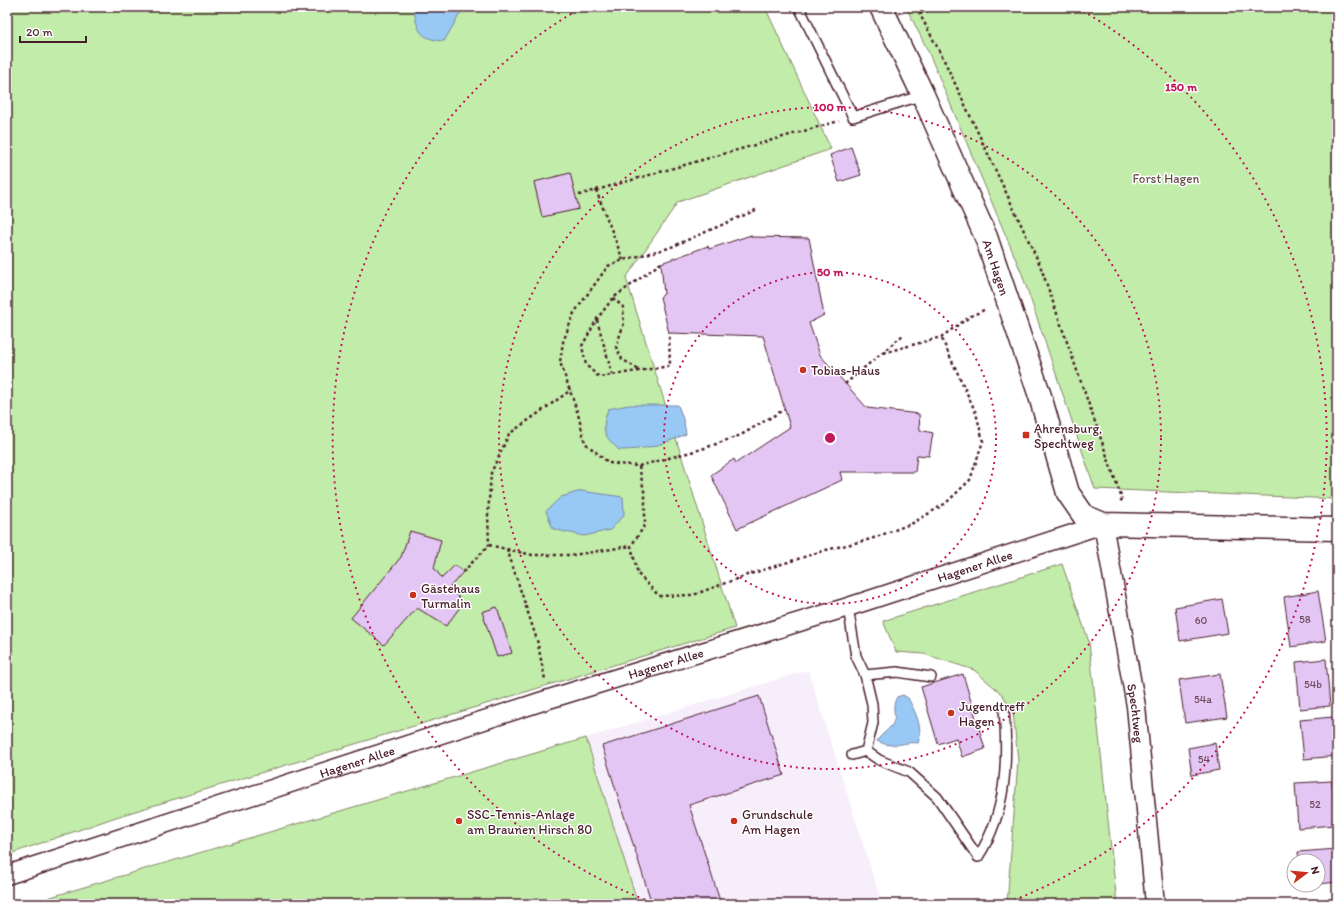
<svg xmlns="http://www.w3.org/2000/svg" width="1344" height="911" font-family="Itim,sans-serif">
<rect width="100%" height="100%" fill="#fff"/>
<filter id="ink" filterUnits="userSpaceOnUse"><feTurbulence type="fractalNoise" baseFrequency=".025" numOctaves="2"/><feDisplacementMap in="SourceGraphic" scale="8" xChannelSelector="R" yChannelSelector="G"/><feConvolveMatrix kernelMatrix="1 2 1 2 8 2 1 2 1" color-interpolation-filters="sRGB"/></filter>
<g filter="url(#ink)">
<path fill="#f7eefc" d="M808,670L882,904H638L586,738Z"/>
<path fill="#c1eca9" stroke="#86866a" d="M7,7H765L831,149L678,202L626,278L735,628L116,817L7,855Z
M906,7H1337V499L1095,489L1022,274L928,51Z
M1062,564L1089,642L1117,904H1007L1018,761L1013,712L1002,694L974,670L924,654L896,652L883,621Z
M586,738L638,904H27Z"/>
<path fill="#98c9f4" stroke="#7985a4" d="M413,7H464L444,41C418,39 418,30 413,7Z
M629,405H678L684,422L686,434C662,445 645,450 619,450C603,435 601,430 608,409Z
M581,491L623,497L624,515L610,530L584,536L553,529L546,511L561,497Z
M903,695L908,698C915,711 924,729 918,743C901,741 896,750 877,741C881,734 888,731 892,725C898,716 890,708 897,697Z"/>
<path fill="#e3c6f4" stroke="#4a1f2b" d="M851,147L861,175L839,182L830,155Z
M570,173L579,209L542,217L534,182Z
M751,235V237L809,238L824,315L809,323L820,355L867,408L919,414L920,430L933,433L929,456L917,455L915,472H840L842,480L737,529L711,475L734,459L736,463L790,427L763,336L669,333L660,297L664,294L661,263L708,246L709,249Z
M410,531L441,540L434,568L442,578L455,565L463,572L450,587L463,603L446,626L417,608L384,645L351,618L401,557Z
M1318,591L1326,641L1291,647L1284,597Z
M1222,599L1228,633L1180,641L1175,607Z
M497,607L512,653L497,657L482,612Z
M1326,659L1330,706L1300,709L1296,662Z
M963,674L985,749L962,757L956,738L938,744L921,687Z
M1220,674L1227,717L1185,723L1179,680Z
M759,696L784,775L689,805L721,904H652L602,746Z
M1333,717L1337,756L1304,759L1300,720Z
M1215,743L1219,770L1192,775L1188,748Z
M1332,781L1335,825L1298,828L1295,783Z
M1337,849V882L1318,884V861H1299L1298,852Z
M76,899L78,904H58Z"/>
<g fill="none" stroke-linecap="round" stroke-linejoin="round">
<defs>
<path id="lane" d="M799,7L853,117L923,95
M848,607L856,656L865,675L872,704L873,723L866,751L852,755
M865,675L897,672L931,677
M866,751L879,760L909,772L937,797L978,857C1007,812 1008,761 1004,709"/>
<g id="street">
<path id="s1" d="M7,875L549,699L848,607L1103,524L1136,706L1155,904"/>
</g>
<g id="secondary">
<path id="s2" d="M881,7L923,95L986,237L1040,396L1068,493L1084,516L1103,524L1337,529"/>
</g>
</defs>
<use href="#lane" stroke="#4a1f2b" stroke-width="12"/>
<use href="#street" stroke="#4a1f2b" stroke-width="21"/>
<use href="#secondary" stroke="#4a1f2b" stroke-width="25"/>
<path stroke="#4a1f2b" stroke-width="2.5" stroke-dasharray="3 3" stroke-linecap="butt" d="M916,7L944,60L1040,265L1122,499L1120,502
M920,14L935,7
M596,190L623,260
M579,195L839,121
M756,210L669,248L623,260L608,266L574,313L563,342L560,362L578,414L585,443L609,463L639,466L702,449L741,435L785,409
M661,263L613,298L597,319L582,346L586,365L599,377L670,366L669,333
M613,298L623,307L624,323L616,347L622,359L639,370
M597,320L612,374
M883,353L941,337L971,316L986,309
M845,384L903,335
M639,466L645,496V525L631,546L638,574L659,596L693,595L747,575L826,550L871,539L913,523L946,503L970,480L983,441L976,413L941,337
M489,545L532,555H573L631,546
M507,549L537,640L545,679
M463,572L489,545L488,514L491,473L509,434L571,390"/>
<use href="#lane" stroke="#fff" stroke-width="9"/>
<use href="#street" stroke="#fff" stroke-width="18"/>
<use href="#secondary" stroke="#fff" stroke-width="22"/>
</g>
</g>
<g fill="none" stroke="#c2185b" stroke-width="2" stroke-dasharray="2 4">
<circle cx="830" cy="438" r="166"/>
<circle cx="830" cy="438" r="331"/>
<path d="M656 904A497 497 0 0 1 581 8M1078 8A497 497 0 0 1 1004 904"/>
</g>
<g fill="#c8321e" stroke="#fff" stroke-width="1.5">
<circle cx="803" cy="370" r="4"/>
<rect x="1022" y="431" width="8" height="8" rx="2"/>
<circle cx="413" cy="595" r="4"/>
<circle cx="951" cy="713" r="4"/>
<circle cx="459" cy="821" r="4"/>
<circle cx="734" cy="821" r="4"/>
</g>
<g text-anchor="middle" stroke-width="3" stroke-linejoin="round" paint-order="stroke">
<g font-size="11" fill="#70495d">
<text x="1305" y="623">58</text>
<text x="1201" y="624">60</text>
<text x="1313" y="688">54b</text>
<text x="1203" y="703">54a</text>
<text x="1204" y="763">54</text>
<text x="1315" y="808">52</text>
</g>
<g font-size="13" fill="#68524a" stroke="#fff">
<text x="1166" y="183">Forst Hagen</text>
</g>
<g font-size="13" fill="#4a1f2b" stroke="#fff">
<text dy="5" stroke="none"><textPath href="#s2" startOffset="285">Am Hagen</textPath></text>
<text dy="5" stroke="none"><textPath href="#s1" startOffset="1016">Hagener Allee</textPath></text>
<text dy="5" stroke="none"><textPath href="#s1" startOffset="692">Hagener Allee</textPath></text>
<text dy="5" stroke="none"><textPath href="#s1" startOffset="1343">Spechtweg</textPath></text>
<text dy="5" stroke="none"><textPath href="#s1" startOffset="368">Hagener Allee</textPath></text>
</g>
<g font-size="13" fill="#4a1f2b" stroke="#fff" text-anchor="start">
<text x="811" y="375">Tobias-Haus</text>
<text x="1034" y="433">Ahrensburg,<tspan x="1034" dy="15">Spechtweg</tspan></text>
<text x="421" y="593">Gästehaus<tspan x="421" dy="15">Turmalin</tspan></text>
<text x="959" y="711">Jugendtreff<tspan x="959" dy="15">Hagen</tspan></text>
<text x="467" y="819">SSC-Tennis-Anlage<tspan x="467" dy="15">am Braunen Hirsch 80</tspan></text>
<text x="742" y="819">Grundschule<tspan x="742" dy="15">Am Hagen</tspan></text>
</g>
</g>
<circle cx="830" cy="438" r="6" fill="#c2185b" stroke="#fff" stroke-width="2"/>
<g font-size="12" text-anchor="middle" font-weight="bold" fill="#c2185b" stroke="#fff" stroke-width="3" stroke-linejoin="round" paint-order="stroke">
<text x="1181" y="91">150 m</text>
<text x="830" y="111">100 m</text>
<text x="830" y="276">50 m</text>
</g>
<rect width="1344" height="911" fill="none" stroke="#fff" stroke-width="24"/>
<rect x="12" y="12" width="1320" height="887" fill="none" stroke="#4a1f2b" stroke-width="1.5" filter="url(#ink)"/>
<g transform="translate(1306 873) rotate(74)"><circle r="19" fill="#ffffff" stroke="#b7a5aa"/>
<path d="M0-3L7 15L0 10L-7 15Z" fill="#c8321e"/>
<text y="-6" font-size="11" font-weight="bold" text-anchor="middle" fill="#4a1f2b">N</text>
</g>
<path d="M20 36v6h66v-6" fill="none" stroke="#4a1f2b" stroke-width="2"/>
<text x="26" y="36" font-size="12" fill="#4a1f2b" stroke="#ffffff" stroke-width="3" paint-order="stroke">20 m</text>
</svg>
